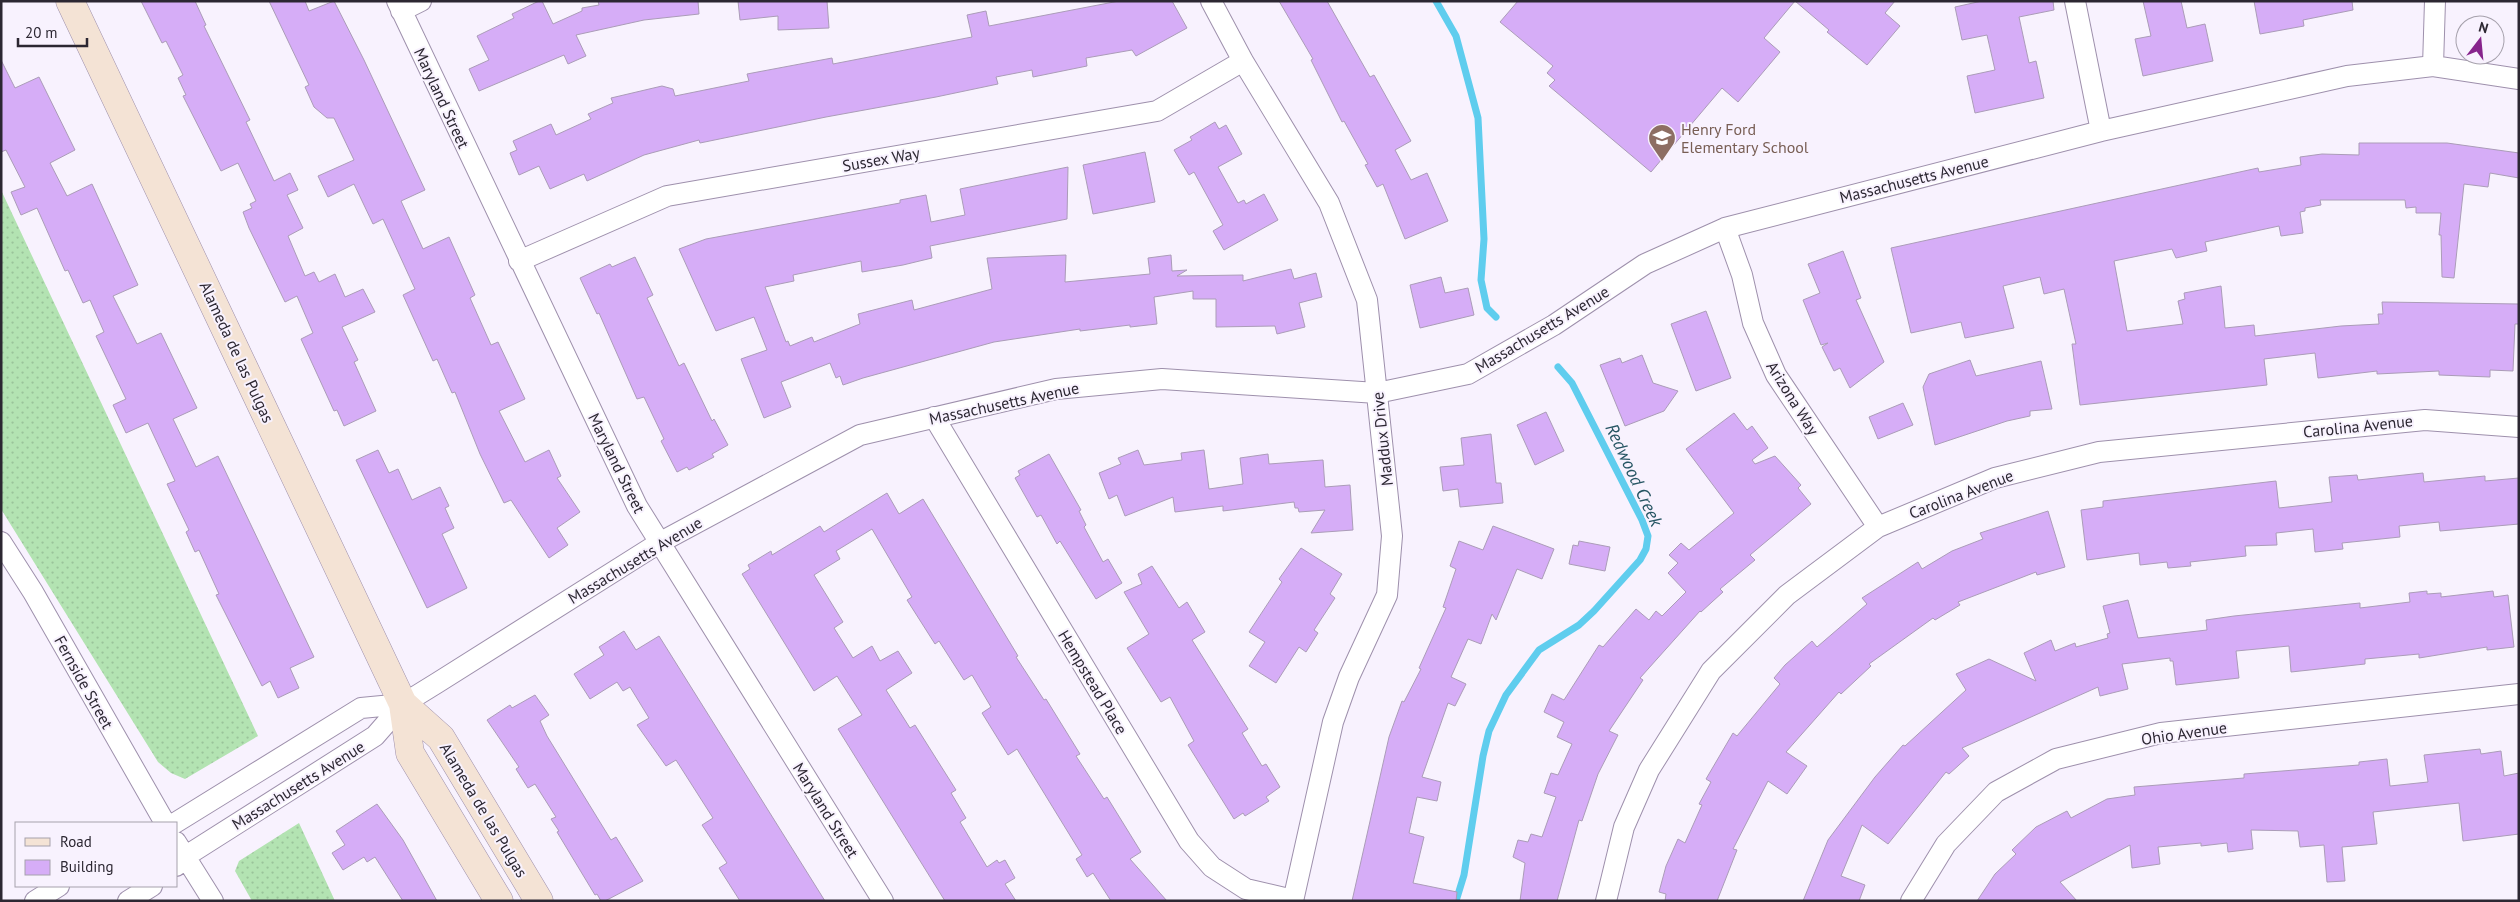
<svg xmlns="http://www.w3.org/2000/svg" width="2520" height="902" font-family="'PT Sans',sans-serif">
<defs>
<pattern id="grass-dots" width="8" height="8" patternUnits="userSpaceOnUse" patternTransform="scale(1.25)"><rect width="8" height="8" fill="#b3e3b2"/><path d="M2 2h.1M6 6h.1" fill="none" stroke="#9ac39a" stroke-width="1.8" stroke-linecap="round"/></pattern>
</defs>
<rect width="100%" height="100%" fill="#f8f2fe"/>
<path fill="url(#grass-dots)" d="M1,190L258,736L185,779L171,773L158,762L1,509Z
M299,823L335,901H252L235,871L239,861Z"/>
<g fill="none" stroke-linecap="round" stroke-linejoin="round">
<path stroke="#5fcdee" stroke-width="7" d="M1436,1L1456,36L1478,118L1484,239L1481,280L1487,308L1496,317
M1456,901L1464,875L1483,756L1489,731L1506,695L1539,650L1579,625L1594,611L1640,560L1646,549L1648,536L1642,520L1572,383L1558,367"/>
</g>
<path fill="#d6adf7" stroke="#ab9cb8" d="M141,1H195L206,25L204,26L250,120L246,122L274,181L290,173L298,190L287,195L303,228L288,236L305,276L314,272L319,282L335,274L345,297L363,289L375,312L342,327L358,360L354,362L376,411L344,426L337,410L334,411L301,339L313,333L297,296L285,302L249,228L243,212L252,208L250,204L256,201L238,163L221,171L183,96L186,95L178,78L183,75L166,41L162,43Z
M269,1H305L309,11L334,1L364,60L425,190L401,201L423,249L449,237L475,295L470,298L491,345L498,342L525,399L499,411L525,462L549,450L561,476L557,478L580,512L557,528L568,545L549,558L511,500L504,503L480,454L455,392L452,393L437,359L433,361L403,295L415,289L383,219L373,224L354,184L328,197L318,176L354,160L334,118H327L314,107L305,87L309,85Z
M539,1H542L553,24L582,11V8L599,5L598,1H698L699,14L644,20L576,35L586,56L568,64L564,55L479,91L469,69L489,60L477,36L514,18L512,14Z
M738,1H827L829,28L778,30V16L740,20Z
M1119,1H1172L1187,28L1136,56L1132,50L1086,58L1087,66L1033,77L1032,70L996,77L998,84L936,97L826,117L700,143L699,140L644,155L587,181L584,174L550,189L539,166L519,175L510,153L517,150L513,141L551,124L556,135L591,119L588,114L613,103L611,98L662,86L673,89L675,96L749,81L747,74L832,58L833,64L972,37L967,15L986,11L989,26Z
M1279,1H1327L1370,77L1374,75L1411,141L1395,150L1411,180L1427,173L1448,221L1405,239L1383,184L1377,187L1365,165L1368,164L1344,121L1342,122L1311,60L1313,59Z
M1518,1H1795L1764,38L1780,52L1738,102L1722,88L1651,172L1549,86L1555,80L1547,73L1553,66L1500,22Z
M1795,1H1895L1885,13L1900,26L1867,65L1827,32L1829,30Z
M1982,1H2053L2054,10L2019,17L2029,63L2036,61L2044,98L1975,113L1967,76L1995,70L1987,35L1962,40L1955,7Z
M2143,1H2181L2187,28L2205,24L2213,61L2143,76L2135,39L2151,36Z
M2254,1H2352L2353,10L2303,20L2304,26L2260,34Z
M1,60L15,88L39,77L75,150L50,163L67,196L92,184L138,285L113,296L137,344L161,333L197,408L173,419L196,467L218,456L314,657L290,668L299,688L278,698L270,681L262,686L216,595L219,594L199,550L195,552L186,532L189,530L167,484L175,481L148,423L126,433L113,405L126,399L96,336L104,332L90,300L83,303L68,270L65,271L37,208L21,215L11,192L25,187L6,150L1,152Z
M1215,122L1219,129L1226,125L1242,154L1218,167L1238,203L1244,200L1246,204L1264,194L1278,220L1224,250L1213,231L1223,225L1194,172L1189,175L1174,150L1192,140L1190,137Z
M2359,143H2447L2519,153V178L2490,173L2488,187L2464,184L2454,278L2442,277L2441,235H2439L2441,213H2416V207L2406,208L2405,200H2320L2321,205L2305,208V211L2300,212L2303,233L2281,236L2279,226L2205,242L2207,251L2176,258L2172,249L2114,261L2127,331L2183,324L2178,301L2185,299L2184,293L2221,286L2225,328L2254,325L2255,336L2341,326L2379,324L2378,314H2383L2382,302L2519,304V324H2515L2513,371L2490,370V377L2439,375V371L2377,374V371L2318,378L2315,353L2264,359L2267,385L2080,405L2072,344H2076L2064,289L2044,294L2040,277L2003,286L2014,328L1965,338L1961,322L1911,333L1891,248L2258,168L2259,172L2301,165L2300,157L2322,154L2359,155Z
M1145,152L1155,202L1093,214L1083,165Z
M1068,167L1067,219L930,246L932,258L903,265L862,272L861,261L793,275L794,281L765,287L786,342L788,341L790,346L812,337L814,342L860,324L858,314L912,300L914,310L992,289L987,258L1066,255L1065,282L1150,274L1148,258L1171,255L1172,271L1187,270L1177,276L1243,275V281L1291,269L1294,279L1316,273L1322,297L1299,303L1305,327L1277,334L1275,326L1216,327V299H1193V291L1154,297L1157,324L1130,327V325L1080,331V329L994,342L863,378L843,385L840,376L836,378L830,363L781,382L791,407L764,418L741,359L767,350L754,317L716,331L679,249L706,239L900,203V200L926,195L931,222L965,215L960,189Z
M1843,251L1861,298L1856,300L1884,362L1850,388L1840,368L1834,371L1822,347L1828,343L1821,345L1803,300L1820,293L1808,264Z
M635,257L653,295L647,298L679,366L684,363L712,421L714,419L728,445L712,454L714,457L689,470L687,467L677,472L661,441L664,439L644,397L637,399L599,313L597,314L580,278L610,264L612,267Z
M1441,277L1445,293L1468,288L1474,315L1420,328L1410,285Z
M1706,311L1731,378L1696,391L1671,324Z
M1642,355L1653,383L1678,391L1664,411L1625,426L1600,365L1620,358L1622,363Z
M1970,360L1976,376L2041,361L2052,409L2030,411V416L2007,421L1935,445L1923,387L1929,374Z
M1903,403L1913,425L1878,439L1869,417Z
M1546,412L1564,451L1535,465L1517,425Z
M1734,413L1747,430L1752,426L1768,448L1752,460L1755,464L1775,456L1801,485L1798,488L1811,504L1750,555L1755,560L1720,589L1723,592L1701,612L1700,611L1640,678L1643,680L1609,731L1618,735L1598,774L1582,821L1579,820L1557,901H1520L1525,863L1513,857L1518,840L1528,842L1531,834L1542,837L1556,797L1544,793L1551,773L1558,775L1572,744L1557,737L1564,722L1544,712L1552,694L1564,700L1599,645L1603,647L1636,609L1649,620L1656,611L1662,616L1686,592L1668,573L1678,563L1669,555L1681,543L1689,550L1734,513L1686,449Z
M1491,434L1496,483H1501L1503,503L1460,507L1458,489L1443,491L1440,467L1464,465L1461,438Z
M378,450L389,473L398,469L412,500L440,487L449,506L445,508L454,528L442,534L467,588L427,608L356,460Z
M1138,450L1144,465L1182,460L1181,453L1204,450L1209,489L1243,484L1240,458L1268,454L1269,464L1323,460L1325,487L1350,485L1353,530L1311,533L1325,510L1299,512L1298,508H1295L1294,502L1223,511V506L1175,512L1173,497L1125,516L1117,495L1109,499L1099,473L1121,464L1118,458Z
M1049,454L1081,510L1079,511L1086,525L1084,527L1103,562L1108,559L1122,583L1096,599L1060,541L1057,544L1041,515L1037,517L1015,478L1020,475L1018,471Z
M2423,473L2424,482L2485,476V481L2519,478V524L2440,531L2439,522L2399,526L2400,537L2342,543L2343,549L2315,552L2313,529L2276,533L2277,545L2245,546L2246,556L2190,562L2191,566L2168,568L2167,562L2140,565L2139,553L2087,560L2081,510L2103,507V501L2276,481L2279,508L2332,502L2329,477L2357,475L2358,480Z
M887,493L899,514L923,499L1018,656L1016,657L1044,700L1046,699L1080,754L1076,756L1104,799L1107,797L1141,852L1130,859L1167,901H1111L1093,873L1087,877L1076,859L1082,855L1017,749L1008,755L982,713L991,707L972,675L964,680L939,641L935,644L907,600L912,597L872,529L836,551L840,559L814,575L843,622L834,628L853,658L872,646L880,661L898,651L912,673L886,690L910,728L915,725L956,790L951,793L966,818L960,822L987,867L997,860L999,863L1005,860L1015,878L1005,884L1016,901H945L838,729L862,715L837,676L814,691L742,574L750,569L748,565L771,551L772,555L820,526L824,532Z
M2048,511L2065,567L2037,575L2036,572L1958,602L1960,605L1935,620L1933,618L1869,664L1871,666L1841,694L1839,692L1786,752L1807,766L1787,794L1768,781L1733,849L1737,850L1717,901H1665L1666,894L1659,892L1666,866L1678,839L1685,843L1702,805L1699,804L1711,782L1706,779L1733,733L1737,736L1780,684L1774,678L1785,665L1812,641L1817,647L1867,604L1862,598L1918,562L1922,569L1952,551L1983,539L1980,533Z
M1493,526L1554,549L1542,579L1517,569L1496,620L1492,614L1481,644L1468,639L1451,677L1466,684L1455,706L1448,703L1422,777L1441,782L1437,801L1417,797L1409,833L1424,837L1413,883L1457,892L1456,901H1352L1389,737L1402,701L1404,702L1421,669L1419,668L1446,608L1443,607L1456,569L1450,566L1459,541L1483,550Z
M1579,541L1610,547L1605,571L1569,564L1573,545L1578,546Z
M1301,548L1342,574L1330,594L1335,598L1314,630L1318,633L1306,652L1299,647L1276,683L1249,666L1265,642L1249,632L1282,582L1279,579Z
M1152,566L1179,608L1187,602L1205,632L1192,640L1248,729L1242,733L1262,766L1266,764L1280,787L1266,797L1269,801L1245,816L1243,813L1234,819L1188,745L1194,741L1170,697L1161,702L1127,648L1149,634L1124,592L1142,584L1138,574Z
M2427,591V594L2441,593V597L2493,591L2494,597L2508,595L2514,647L2487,650V647L2419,658V654L2365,659V664L2291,672L2289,646L2236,651L2239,678L2176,685L2173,661H2170V658L2122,664L2128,689L2100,696L2098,687L1962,748L1969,756L1949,774L1946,772L1888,844L1862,825L1841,876L1865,885L1859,901H1803L1828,840L1875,777L1903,745L1905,746L1966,690L1956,674L1989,659L2036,681L2024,653L2051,640L2055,651L2075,643L2076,647L2108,638L2107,634L2110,633L2103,606L2128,600L2138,638L2207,630L2206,620L2234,616L2360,603V608L2410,602L2409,593Z
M624,631L636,650L659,636L825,901H740L719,868L727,863L702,825L713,818L676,760L666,766L637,725L649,718L630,687L623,691L617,682L590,699L574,674L604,655L599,647Z
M535,695L549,715L540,721L547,736L611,840L616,837L643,881L605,901H601L597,894L595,895L557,832L559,831L551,819L556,817L535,784L528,788L516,769L519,767L487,720L510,705L512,708Z
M2480,749L2481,754L2501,751L2504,776L2519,773V834L2463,841L2459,803L2373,812L2377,844L2342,847L2345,881L2327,882L2324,845L2300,847L2298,831L2251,830L2253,849L2228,852L2227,843L2201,846V843L2158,847L2160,864L2132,868L2130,845L2060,882L2077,901H1977L1995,874L2016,854L2012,850L2036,827L2067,811L2071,818L2107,799L2135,795L2134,787L2244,778V774L2359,765V762L2387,759L2390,786L2428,782L2424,755Z
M377,804L403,840L437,901H403L375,857L367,862L364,857L343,870L332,853L345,845L336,831Z"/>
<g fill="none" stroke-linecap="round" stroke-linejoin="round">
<defs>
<path id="street" d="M397,1L637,506L883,901
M1211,1L1243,61L1329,203L1367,300L1392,536L1387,595L1349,677L1333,722L1293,901
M2075,1L2101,131
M401,11L421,1
M2433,66L2435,1
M1725,228L1742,275L1753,323L1776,375L1878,527
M519,261L667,196L1157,111L1243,61
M934,417L1189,841L1212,867L1246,889L1293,900
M1,542L33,592L165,823
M175,823L361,708L403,704
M176,842L213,901
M176,866L186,856L375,736L403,704L437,683L659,543L860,435L1056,389L1162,379L1377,393L1468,374L1554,325L1645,264L1725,228L2101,131L2347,76L2433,66L2519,79
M35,901L59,886
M128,901L152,886
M1606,901L1624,827L1649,770L1711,671L1787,595L1878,527L1995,478L2099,452L2425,420L2519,427
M1911,901L1946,844L1996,792L2056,759L2161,733L2519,694"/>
<path id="secondary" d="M70,1L403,704L410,753L499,901
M403,704L441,738L539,901"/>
</defs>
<use href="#street" stroke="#9e90ac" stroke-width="22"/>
<use href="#secondary" stroke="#9e90ac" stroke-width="29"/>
<use href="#street" stroke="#fff" stroke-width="20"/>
<use href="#secondary" stroke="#f4e3d5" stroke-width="28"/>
</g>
<defs>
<symbol id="school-pin" viewBox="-11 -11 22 30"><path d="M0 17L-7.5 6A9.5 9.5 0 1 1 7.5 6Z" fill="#8d6e63" stroke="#f8f2fe"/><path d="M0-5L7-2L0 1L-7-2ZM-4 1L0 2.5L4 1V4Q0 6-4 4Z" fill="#fff"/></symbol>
</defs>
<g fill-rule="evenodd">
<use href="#school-pin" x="1646" y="122" width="32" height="43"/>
</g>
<g text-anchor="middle" stroke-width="4" stroke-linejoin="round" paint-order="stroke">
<g font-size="16" fill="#2c2732" stroke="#f8f2fe">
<text transform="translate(442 98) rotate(65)" y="6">Maryland Street</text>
<text transform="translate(881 159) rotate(-10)" y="6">Sussex Way</text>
<text transform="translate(1914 179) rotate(-14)" y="6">Massachusetts Avenue</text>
<text transform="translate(1542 329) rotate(-31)" y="6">Massachusetts Avenue</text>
<text transform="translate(237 352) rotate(65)" y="6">Alameda de las Pulgas</text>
<text transform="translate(1793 398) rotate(58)" y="6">Arizona Way</text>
<text transform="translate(1004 403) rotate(-12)" y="6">Massachusetts Avenue</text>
<text transform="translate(2358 426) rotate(-6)" y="6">Carolina Avenue</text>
<text transform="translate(1382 439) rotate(-96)" y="6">Maddux Drive</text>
<text transform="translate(617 463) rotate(64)" y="6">Maryland Street</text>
<text transform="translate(1961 494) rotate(-21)" y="6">Carolina Avenue</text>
<text transform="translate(635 560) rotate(-31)" y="6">Massachusetts Avenue</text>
<text transform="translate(84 682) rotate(61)" y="6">Fernside Street</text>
<text transform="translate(1093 682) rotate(59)" y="6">Hempstead Place</text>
<text transform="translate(2184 733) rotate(-8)" y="6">Ohio Avenue</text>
<text transform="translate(298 785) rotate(-32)" y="6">Massachusetts Avenue</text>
<text transform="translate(484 810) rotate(59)" y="6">Alameda de las Pulgas</text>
<text transform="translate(826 810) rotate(58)" y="6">Maryland Street</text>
</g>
<g font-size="16" fill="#785e54" stroke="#f8f2fe" text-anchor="start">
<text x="1681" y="135">Henry Ford<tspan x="1681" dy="18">Elementary School</tspan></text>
</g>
<g font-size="18" font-style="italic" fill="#265563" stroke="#f8f2fe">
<text transform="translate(1634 475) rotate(65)" y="6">Redwood Creek</text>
</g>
</g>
<rect width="2520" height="902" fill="none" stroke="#2c2732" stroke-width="5"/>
<rect x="15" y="822" width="162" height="65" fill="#f8f2fe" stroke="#a6a1ac"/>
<rect x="25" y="838" width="25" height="8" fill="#f4e3d5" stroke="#a6a1ac"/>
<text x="60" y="847" font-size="15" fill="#2c2732">Road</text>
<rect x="25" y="860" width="25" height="15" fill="#d6adf7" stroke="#a6a1ac"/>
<text x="60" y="872" font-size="15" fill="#2c2732">Building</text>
<g transform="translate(2480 40) rotate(16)"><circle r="24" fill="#f8f2fe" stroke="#a6a1ac"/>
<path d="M0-4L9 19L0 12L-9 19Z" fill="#87248c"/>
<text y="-8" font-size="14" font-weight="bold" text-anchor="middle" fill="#2c2732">N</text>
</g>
<path d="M18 38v8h69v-8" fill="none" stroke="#2c2732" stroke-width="2.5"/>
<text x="25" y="38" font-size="15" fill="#2c2732" stroke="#f8f2fe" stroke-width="4" paint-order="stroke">20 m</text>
</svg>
